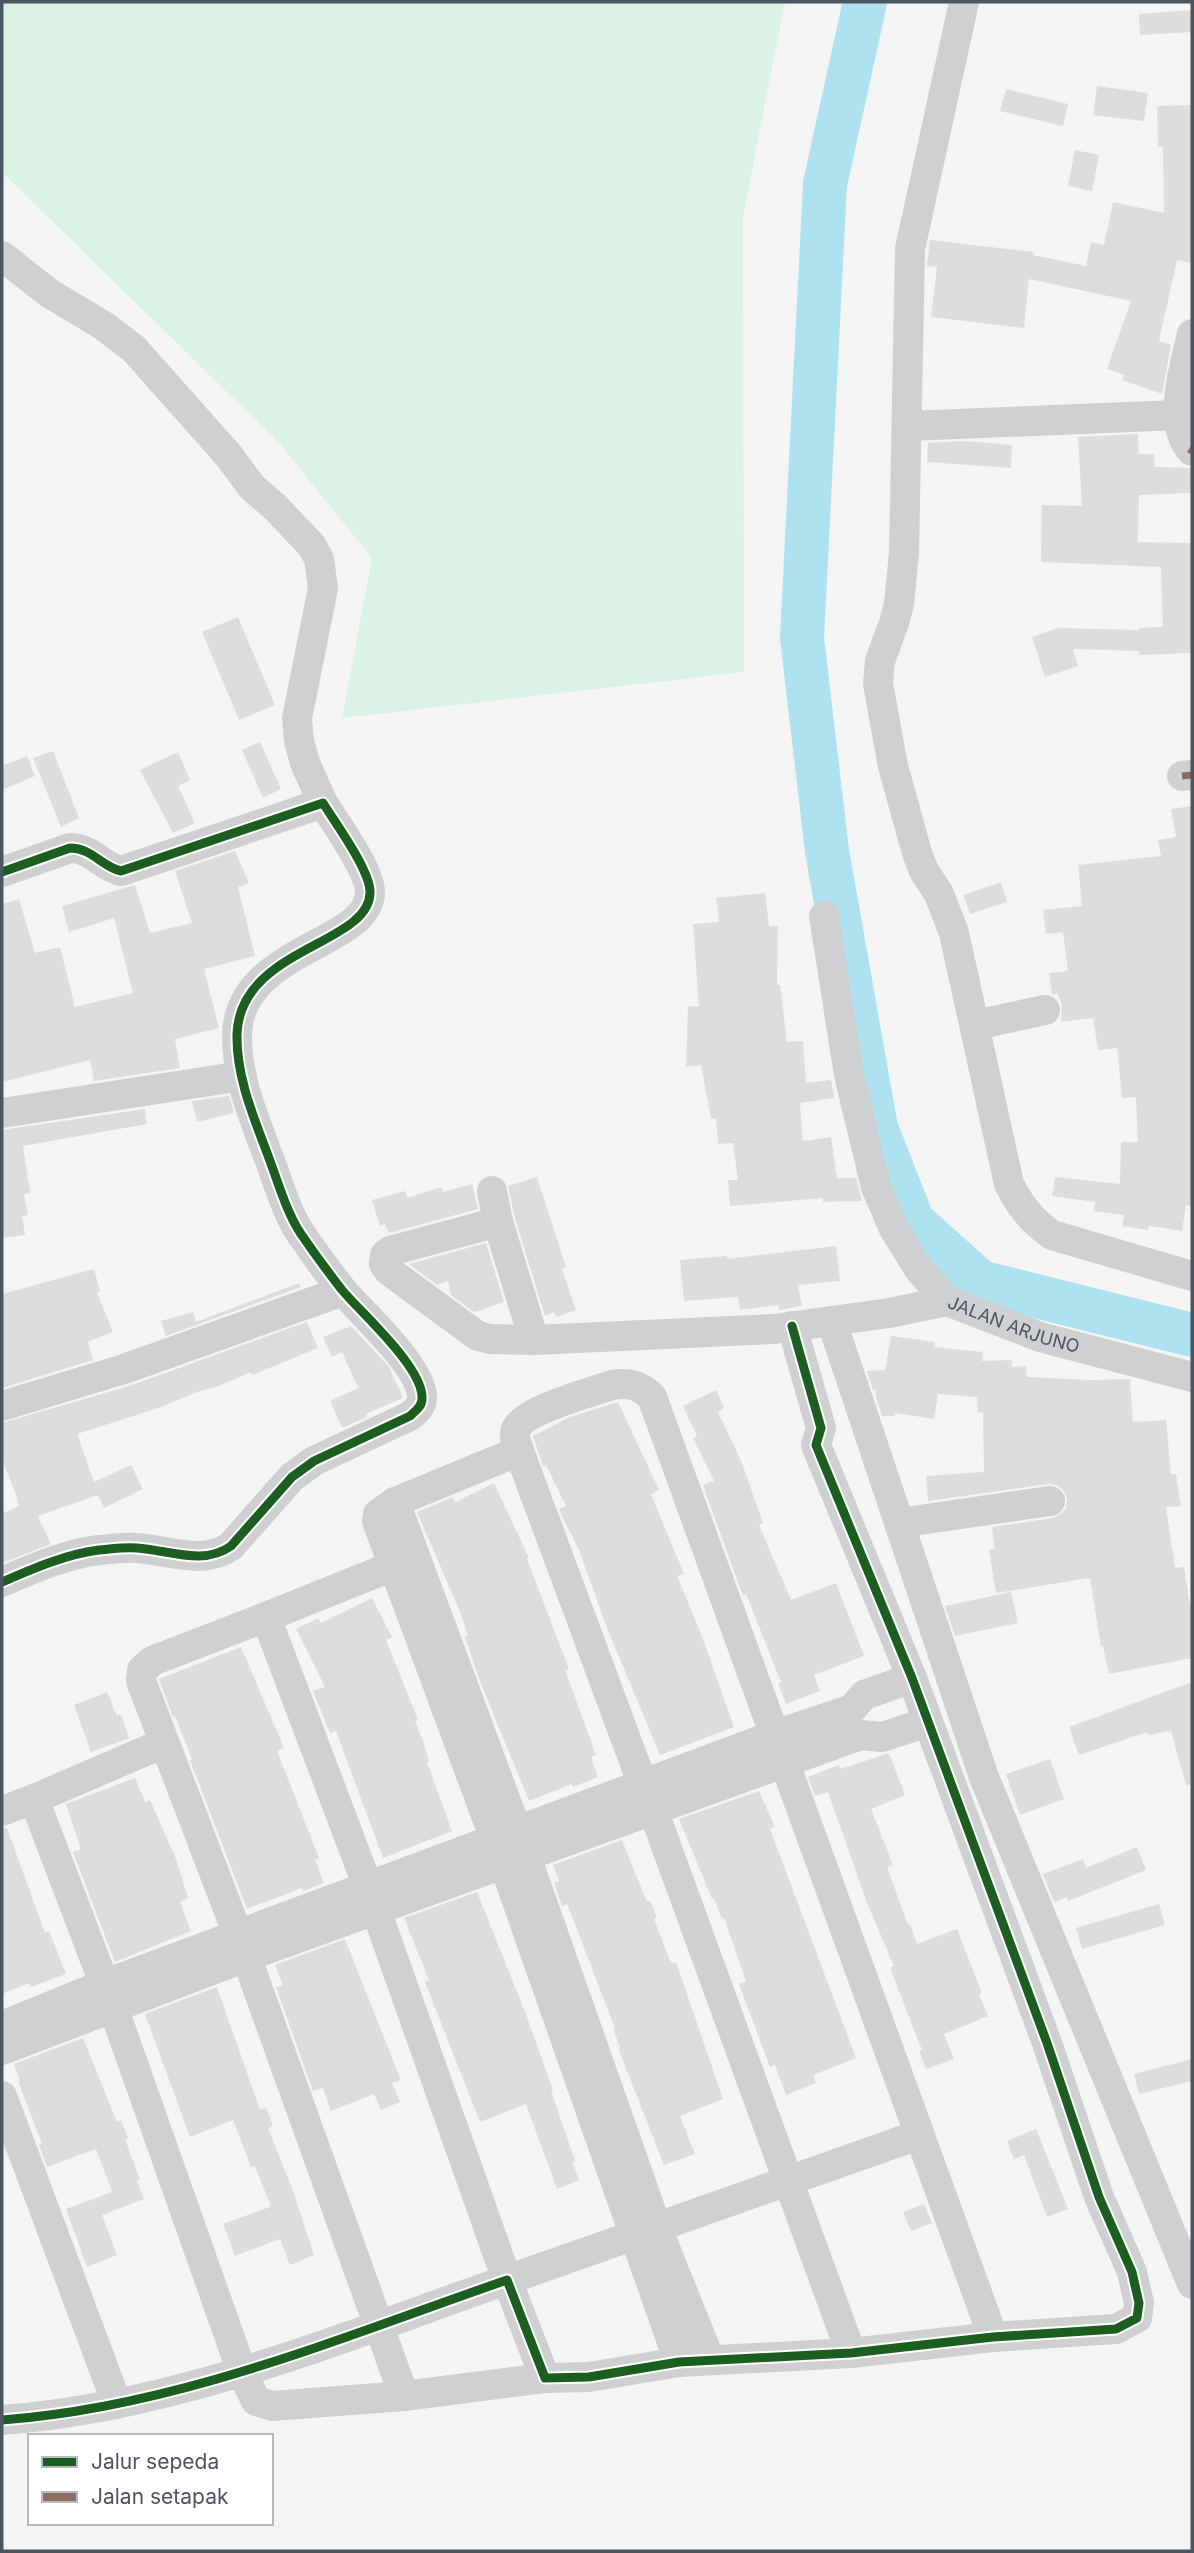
<svg xmlns="http://www.w3.org/2000/svg" width="1194" height="2553" font-family="Inter,sans-serif">
<rect width="100%" height="100%" fill="#f4f4f4"/>
<path fill="#d9f2e3" d="M2,2H785L743,216L744,672L342,718L372,558L280,444L2,172Z"/>
<g fill="none" stroke-linecap="round" stroke-linejoin="round">
<path stroke="#aee2f0" stroke-width="44" d="M865,2L825,184L802,638L827,851L876,1128L913,1222L980,1282L1192,1335"/>
</g>
<path fill="#ddddde" d="M1192,10V32L1140,35L1139,14Z
M1097,86L1148,93L1144,121L1093,115Z
M1006,89L1068,104L1063,126L1000,111Z
M1192,105V263L1177,260L1159,341L1171,345L1162,394L1122,380L1124,375L1107,369L1131,301L1029,279L1024,328L931,317L937,267L927,266L930,240L1034,252L1033,255L1086,266L1091,242L1104,245L1113,202L1164,213L1163,147H1158L1157,106Z
M1075,150L1099,155L1092,191L1068,186Z
M1138,434L1139,454H1154L1155,467L1192,468V493L1139,495L1138,542L1192,543V653L1140,655L1139,651L1073,649L1078,666L1045,677L1032,637L1058,628L1139,630V628L1163,627L1161,567L1041,562L1042,505L1082,506L1078,437Z
M965,441L1012,445L1011,468L927,462L928,443Z
M238,617L275,705L239,720L202,632Z
M260,742L281,789L263,798L242,750Z
M53,751L79,818L61,827L33,758Z
M178,752L190,780L178,786L195,823L173,833L140,770Z
M27,756L35,776L2,790V766Z
M1192,806V1206L1186,1205L1182,1231L1149,1226L1148,1230L1122,1226L1124,1215L1094,1211L1095,1202L1052,1196L1055,1177L1120,1184L1121,1142H1138L1136,1097L1122,1098L1117,1048L1098,1050L1093,1018L1061,1022L1062,1006L1058,993L1052,994L1049,973L1068,971L1063,932L1046,934L1043,910L1082,906L1078,865L1161,856L1158,840L1176,837L1171,809Z
M235,851L249,883L238,887L255,956L204,969L219,1028L175,1039L180,1068L94,1081L90,1060L2,1082V904L19,899L35,953L60,947L75,1007L133,993L114,918L69,932L62,906L135,885L150,933L192,923L175,871Z
M1001,882L1007,902L970,914L963,895Z
M765,893L769,926H778L777,985H780L787,1042L803,1041L806,1083L831,1080L834,1098L800,1103L803,1141L831,1137L837,1178H856L862,1201L823,1202V1198L730,1206L728,1180H738L733,1143L718,1144L716,1118L711,1119L701,1065L686,1067L688,1006L699,1007L693,924L719,922L716,898Z
M229,1096L234,1113L197,1122L192,1101Z
M145,1109L147,1124L23,1146L30,1193L24,1194L28,1215L22,1216L25,1235L2,1238V1130Z
M537,1177L566,1267L562,1269L576,1310L556,1317L554,1312L545,1316L515,1218L508,1186Z
M472,1184L478,1209L389,1233L385,1224L380,1226L372,1200L405,1191L407,1198L441,1187L443,1192Z
M486,1243L504,1302L478,1311L474,1312L451,1295L448,1281L437,1285L409,1264Z
M836,1246L840,1281L798,1285L802,1306L779,1310L778,1305L740,1310L738,1297L684,1301L680,1260L727,1256V1259Z
M94,1269L100,1291L97,1292L113,1332L88,1342L93,1360L2,1388V1294Z
M299,1283L301,1287L166,1336L161,1321L193,1312L196,1322Z
M307,1322L318,1348L252,1375L251,1372L219,1386L197,1392L161,1407L77,1434L94,1482L131,1465L143,1489L104,1508L98,1495L38,1516L51,1544L2,1563V1514L19,1506L17,1501L18,1500L2,1459V1423L129,1386Z
M351,1326L389,1367L403,1398L366,1414L367,1417L342,1428L330,1401L358,1388L342,1352L332,1357L323,1337Z
M891,1336L935,1342L934,1347L983,1352L982,1361L1012,1360V1367L1026,1366L1027,1377L1089,1380L1130,1379L1133,1422L1166,1420L1171,1474H1176L1181,1506L1166,1507L1175,1568L1184,1567L1190,1606H1192V1658L1109,1674L1103,1646L1101,1647L1090,1578L996,1593L989,1550L995,1549L992,1527L1053,1518L1061,1514L1066,1508L1067,1498L1063,1490L1057,1485L1048,1484L928,1501L926,1476L984,1472L983,1412L978,1413L977,1397L938,1394L934,1419L895,1413V1416H882L876,1397V1390H873L867,1371L885,1370Z
M716,1390L724,1408L718,1412L742,1463L763,1523L759,1525L791,1600L836,1583L864,1656L814,1675L820,1691L786,1704L778,1683L781,1682L746,1594L743,1596L703,1485L714,1481L693,1438L697,1436L683,1406Z
M618,1402L659,1490L651,1494L684,1574L677,1576L703,1639L734,1727L660,1755L607,1628L579,1550L562,1516L559,1509L566,1506L546,1465L543,1466L533,1436L570,1417Z
M494,1483L529,1558L527,1559L569,1669L565,1670L596,1755L591,1757L598,1777L573,1787L572,1784L529,1801L480,1681L465,1637L468,1635L458,1607L417,1512L453,1497L455,1502Z
M1011,1592L1018,1623L955,1636L945,1606Z
M372,1598L392,1637L386,1640L418,1720L415,1721L424,1744L429,1761L427,1762L452,1831L383,1858L336,1731L330,1733L313,1691L325,1687L296,1629L318,1618L321,1623Z
M241,1647L284,1748L277,1751L319,1858L315,1860L324,1883L303,1891L302,1888L247,1909L190,1760L192,1759L175,1716L173,1717L159,1679Z
M1192,1682V1784L1186,1785L1171,1731L1148,1735L1147,1732L1079,1755L1069,1727Z
M107,1692L117,1716L121,1714L129,1738L91,1752L74,1705Z
M889,1753L905,1795L871,1809L893,1865L887,1867L908,1925L910,1924L917,1944L957,1929L982,1993L979,1994L988,2016L944,2034L954,2059L926,2069L919,2051L922,2050L890,1968L894,1966L867,1903L828,1792L815,1796L808,1777L839,1765L841,1769Z
M1050,1759L1064,1799L1020,1815L1006,1774Z
M135,1778L145,1802L150,1800L176,1859L188,1898L180,1902L191,1931L115,1962L73,1852L81,1849L66,1804Z
M759,1791L775,1827L770,1829L856,2058L813,2075L816,2083L786,2095L775,2065L770,2067L739,1984L746,1981L724,1918L722,1919L714,1898L712,1899L679,1819Z
M2,1828H7L45,1933L49,1931L66,1974L31,1987L29,1983L2,1994Z
M622,1840L647,1902L650,1900L657,1918L654,1919L671,1963L676,1962L723,2099L680,2116L695,2154L664,2165L618,2048L620,2047L613,2029H615L592,1968L567,1904L562,1906L554,1883L559,1881L553,1865Z
M1137,1847L1146,1870L1068,1901L1067,1897L1054,1902L1043,1874L1083,1859L1086,1868Z
M477,1892L525,2012L553,2090L551,2091L575,2161L572,2162L579,2180L557,2189L526,2104L480,2122L425,1982L429,1980L404,1918Z
M1159,1904L1165,1925L1082,1949L1076,1928Z
M345,1939L401,2080L392,2083L400,2102L381,2110L374,2094L331,2111L323,2088L313,2091L276,1987L283,1985L275,1965Z
M217,1987L260,2110L266,2107L273,2126L268,2128L293,2191L314,2255L290,2265L280,2239L235,2256L223,2224L270,2207V2204L255,2166L251,2167L233,2120L190,2137L145,2014Z
M83,2038L117,2122L121,2120L128,2138L125,2139L140,2180L137,2181L144,2199L102,2215L117,2255L87,2267L66,2209L112,2192L96,2149L47,2167L39,2145L42,2144L18,2081H20L14,2064Z
M1192,2059V2081L1139,2094L1134,2074Z
M1036,2129L1068,2209L1047,2217L1024,2155L1014,2159L1007,2141Z
M924,2204L932,2223L911,2231L903,2212Z"/>
<g fill="none" stroke-linecap="round" stroke-linejoin="round">
<g stroke="#ced0d2" stroke-width="30">
<path d="M964,2L910,249L904,553L899,604L894,623L880,661L878,684L893,766L917,853L924,871L939,894L954,933L1009,1184C1020,1206 1032,1221 1052,1235L1192,1276"/>
<path d="M2,256L49,293L104,326L134,349L229,456L252,487L276,508L312,546L319,559L323,588L297,718L299,741L305,763L323,803"/>
<path d="M1192,334C1185,364 1166,426 1192,451"/>
<path d="M908,426L1179,415"/>
<path d="M1182,776L1192,775"/>
<path d="M2,872L70,848C92,848 102,867 121,871L323,803C336,824 369,869 370,891C372,945 240,947 237,1034C236,1078 255,1120 270,1161C279,1185 287,1213 301,1234C314,1253 328,1272 342,1290C361,1313 424,1368 422,1399C422,1407 415,1411 410,1416L314,1461L292,1477L231,1546C204,1566 168,1550 137,1548C125,1547 111,1549 99,1550C66,1554 32,1569 2,1582"/>
<path d="M824,916L849,1075L876,1187L893,1227L919,1269L947,1301"/>
<path d="M975,1025L1045,1010"/>
<path d="M2,1113L242,1076"/>
<path d="M492,1191L498,1222L534,1340"/>
<path id="s1" d="M498,1222L390,1251L385,1255L384,1264L389,1271L464,1326L478,1336L490,1339L534,1340L774,1329L889,1313L947,1301L1040,1337L1192,1377"/>
<path d="M832,1322L984,1777L1192,2284"/>
<path d="M2,1406L124,1369L343,1291"/>
<path d="M519,1451L643,1785"/>
<path d="M395,1502L517,1831L657,2228L710,2360"/>
<path d="M899,1523L1050,1501"/>
<path d="M393,1566L266,1617L152,1661L142,1670L141,1681L246,1956L404,2396"/>
<path d="M266,1617L368,1887"/>
<path d="M34,1799L113,2007L242,2372L256,2401L272,2406L404,2396L545,2378"/>
<path d="M653,1810L851,2353"/>
<path d="M2,1811L34,1799L164,1743"/>
<path d="M376,1910L507,2280L918,2135"/>
<path d="M2,2026L105,1984L775,1735L852,1709L864,1695L912,1678"/>
<path d="M2,2050L259,1952L861,1735L882,1737L928,1722"/>
<path d="M2,2096L117,2404"/>
<path d="M679,2362L504,1864L377,1521L378,1514L395,1502L519,1451C517,1444 513,1436 516,1429C524,1410 592,1392 612,1385C630,1382 639,1385 652,1397L993,2337"/>
<path d="M2,2420C177,2407 342,2337 507,2280L545,2378L589,2377L679,2362L851,2353L993,2337L1116,2329L1137,2318L1139,2303L1132,2272L1099,2197L1047,2043L912,1678L816,1445L821,1428L792,1326"/>
</g>
<path stroke="#8d6e63" stroke-width="7" stroke-dasharray="14 7" stroke-linecap="butt" d="M1189,449L1192,451
M1182,776L1192,775"/>
<defs>
<path id="cycleway" d="M2,872L70,848C92,848 102,867 121,871L323,803C336,824 369,869 370,891C372,945 240,947 237,1034C236,1078 255,1120 270,1161C279,1185 287,1213 301,1234C314,1253 328,1272 342,1290C361,1313 424,1368 422,1399C422,1407 415,1411 410,1416L314,1461L292,1477L231,1546C204,1566 168,1550 137,1548C125,1547 111,1549 99,1550C66,1554 32,1569 2,1582
M2,2420C177,2407 342,2337 507,2280L545,2378L589,2377L679,2362L851,2353L993,2337L1116,2329L1137,2318L1139,2303L1132,2272L1099,2197L1047,2043L912,1678L816,1445L821,1428L792,1326"/>
</defs>
<use href="#cycleway" stroke="#fff" stroke-width="13"/>
<use href="#cycleway" stroke="#1b5e20" stroke-width="9"/>
</g>
<g text-anchor="middle" stroke-width="5" stroke-linejoin="round" paint-order="stroke">
<g font-size="18" fill="#4a5661" stroke="#fff">
<text dy="6" stroke="none"><textPath href="#s1" startOffset="789">JALAN ARJUNO</textPath></text>
</g>
</g>
<rect width="1194" height="2553" fill="none" stroke="#4a5661" stroke-width="7"/>
<rect x="28" y="2434" width="245" height="91" fill="#ffffff" stroke="#b7bbc0" stroke-width="2"/>
<rect x="42" y="2457" width="35" height="10" fill="#1b5e20" stroke="#b7bbc0" stroke-width="2"/>
<text x="91" y="2469" font-size="21" fill="#4a5661">Jalur sepeda</text>
<rect x="42" y="2492" width="35" height="10" fill="#8d6e63" stroke="#b7bbc0" stroke-width="2"/>
<text x="91" y="2504" font-size="21" fill="#4a5661">Jalan setapak</text>
</svg>
